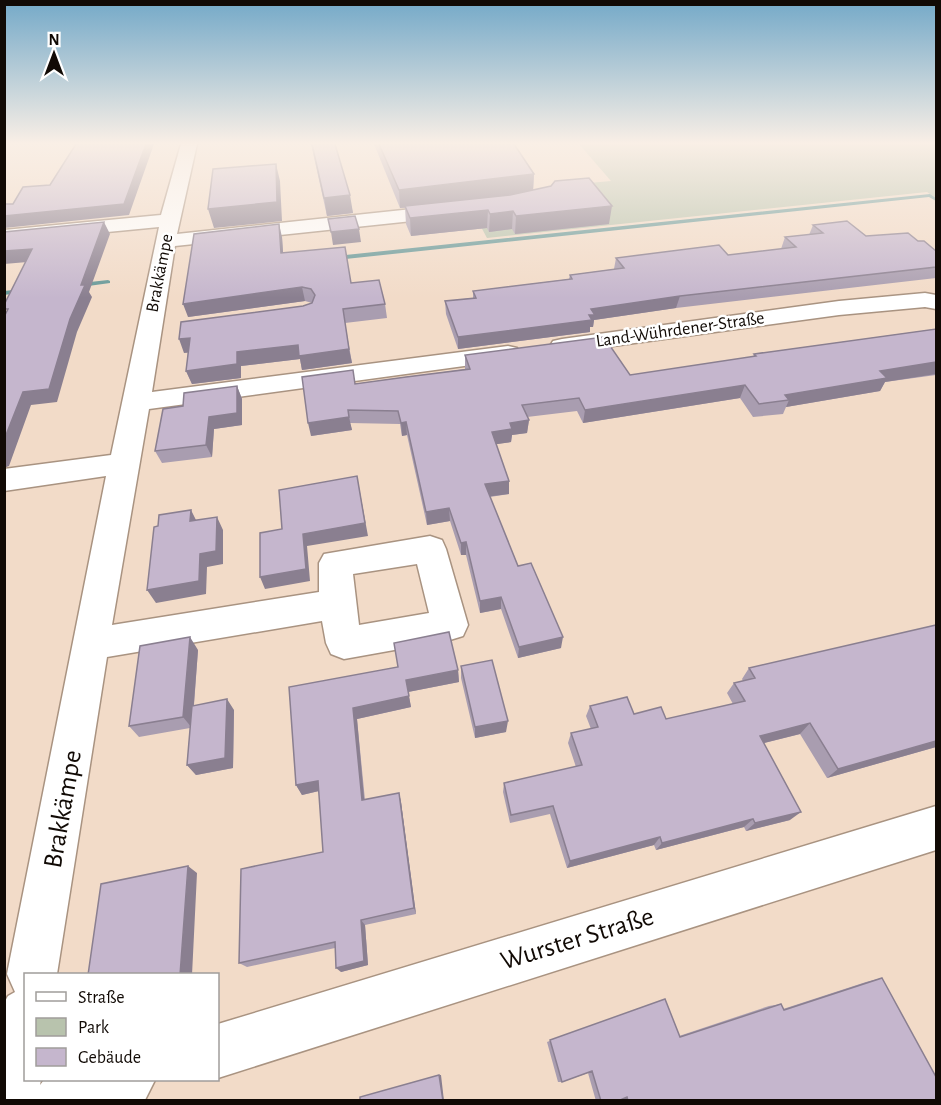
<svg xmlns="http://www.w3.org/2000/svg" width="941" height="1105" font-family="'Alegreya Sans',sans-serif">
<rect width="100%" height="100%" fill="#f2dbc8"/>
<path fill="#b8c3ad" d="M579,144H936V198L927,192L487,238L474,214L556,186L611,181Z"/>
<g fill="none" stroke-linecap="round" stroke-linejoin="round">
<path fill="#669898" fill-rule="evenodd" d="M930,194L936,198V201L929,197L336,260L333,258L336,256Z
M108,280L110,281V283L81,287L78,285L81,283Z
M23,289L26,291L25,292L4,295V291Z"/>
<defs>
<path id="street" d="M181,144H197L177,234L450,205L459,211L450,217L175,246L152,392L508,346L517,348L520,353L517,358L508,360L149,409L112,625L319,592V563L324,554L430,536L442,540L446,549L468,625L463,636L450,640L344,659L331,654L326,643L322,621L107,657L57,974H26V1080H41L40,1085L44,1080H155L145,1100H4V1003L8,996L15,992L7,974L106,476L4,491V469L111,455L159,227L4,242V230L161,215ZM417,564L429,613L359,625L353,574Z
M925,293L936,295V309L925,307L839,315L562,353L553,351L550,346L553,341L562,339L839,301Z
M936,806V850L218,1078V1024Z"/>
</defs>
<use href="#street" stroke="#a99381" stroke-width="3"/>
<use href="#street" fill="#fff" fill-rule="evenodd"/>
</g>
<path fill="#a99db0" fill-rule="evenodd" d="M311,144H335L353,213L327,216Z
M374,144H514L534,174L533,190L609,224L515,234L512,229L489,232L487,228L411,236L406,224L405,208H400ZM517,194L510,195L472,199Z
M813,225L866,236L936,267V278L676,308L594,320L593,327H590V332L458,349L446,314L445,301L473,298V291L569,279L570,275L614,269L616,258L728,255L781,249L785,237L809,235Z
M282,237L283,253L351,283L385,304L387,318L345,323L352,363L302,370L300,359L241,366V378L192,384L186,371L188,352L184,353L312,303L305,301L188,317Z
M936,329V375L885,382L880,391L786,407L783,414L753,417L740,398L583,423L577,411L527,417L529,420L527,433L512,435L511,442L496,444L509,494L490,497L518,566L561,648L518,658L501,609L480,613L466,555H461L450,521L427,525L407,435L402,436L400,424L350,423L352,430L311,436L355,384L465,369V355L630,375L753,357L754,354Z
M237,386L242,399V425L214,429L212,457L162,463L155,451L183,406Z
M198,650L194,705L234,710L233,768L196,775L187,765L190,728L139,737L129,726Z
M461,666L506,732L475,738L461,678Z
M749,668L936,747L827,778L800,734L764,743L790,820L746,831L744,827L656,850L654,845L567,868L550,814L510,823L503,792L504,783L576,767L568,743L571,733L591,729L586,716L590,706L666,719L733,704L727,693L734,683L743,681L742,679Z
M458,670L459,682L408,692L411,707L357,719L365,800L399,793L401,802L416,914L365,925L368,965L341,972L335,948L247,967L239,963L323,852L319,791L302,795L296,785L289,687Z
M882,978L936,1101H622L621,1099L618,1101H596L588,1073L562,1082H558L547,1042L665,999L679,1036L769,1006L781,1004L783,1009L866,982Z"/>
<path fill="#8a7f90" d="M146,144H154L129,215L4,228V216Z
M276,164L280,181L282,221L214,228L208,209Z
M534,174L533,192L400,208L399,190Z
M350,195L353,213L327,216L324,198Z
M612,206L609,224L515,234L516,216Z
M488,210L487,228L411,236L410,218Z
M513,211L512,229L489,232L490,214Z
M104,222L110,234L89,292L92,297L77,332L57,402L31,405L9,466L4,468V440L23,392L81,285Z
M279,224L282,237L284,266L281,253Z
M359,229L361,242L333,245L331,232Z
M32,249L39,261L4,264V251Z
M302,287L305,301L188,317L183,304Z
M680,296L676,308L594,320L593,327H590V332L458,349V337L591,309Z
M190,338L195,352L184,353L179,339Z
M298,345L349,349L352,363L302,370L300,359L241,366V378L192,384L186,371L237,352Z
M936,362V374L885,382L880,391L786,407L789,400L785,395L880,371Z
M745,385L740,398L583,423L585,410Z
M237,386L242,399V425L214,429L212,457L206,445L209,417Z
M349,417L352,430L311,436L308,423Z
M529,420L527,433L512,435L511,442L491,445L492,432L510,423Z
M406,422L407,435L402,436L401,423Z
M357,476L368,536L307,546L310,581L265,589L260,577L303,534Z
M509,481V494L485,497V484Z
M449,508L450,521L427,525L426,512Z
M191,510L198,524L190,521Z
M217,517L223,530V564L207,567L206,594L156,603L147,590L200,554Z
M466,542V555H461V543Z
M501,597V609L480,613V601Z
M190,637L198,650L192,728L183,717Z
M563,637L561,648L518,658L519,647Z
M458,670L459,682L408,692L406,680Z
M409,696L411,707L357,719L365,809L362,800L353,708Z
M227,699L234,710L233,768L196,775L187,765Z
M508,721L506,732L475,738V727Z
M810,723L800,734L752,746L760,736Z
M936,741V747L827,778L838,769Z
M318,781L323,790L302,795L296,785Z
M399,793L401,802L416,914L414,908Z
M801,812L790,820L746,831L755,823Z
M753,819L744,827L656,850L662,843Z
M660,837L654,845L567,868L570,861Z
M188,866L197,873L192,975H180Z
M361,920L365,925L368,965L341,972L336,968Z
M439,1075H441L444,1101H443Z"/>
<path fill="#c5b6cd" stroke="#8a7f90" stroke-width="1.5" d="M76,144H146L124,204L4,216V204H13L23,187L50,185Z
M312,144H335L350,195L324,198Z
M379,144H514L534,174L399,190Z
M276,164L277,202L208,209L213,169Z
M589,178L612,206L516,216L513,211L490,214L488,210L410,218L405,206L510,195L551,186L555,181Z
M355,216L359,229L331,232L328,219Z
M847,221L866,236L908,233L918,241H924L936,251V267L680,296L591,309L595,315H589L592,320L458,337L445,301L476,298L473,291L572,279L570,275L624,268L616,258L719,245L728,255L796,247L785,237L823,233L813,225Z
M104,222L81,285H85L70,319L49,389L23,392L4,440V317L8,309H4V305L32,249L4,251V232Z
M279,224L281,253L345,247L351,283L379,280L385,304L343,309L349,349L299,356L298,345L237,352V364L186,371L190,338L179,339L181,322L303,306L312,303L315,295L311,289L302,287L183,304L194,234Z
M936,329V362L880,371L887,378L785,395L789,400L759,404L745,385L585,410L579,398L522,405L529,420L510,423L512,429L492,432L509,481L485,484L518,566L531,563L563,637L519,647L501,597L480,601L466,542L461,543L449,508L426,512L406,422L401,423L398,411L348,410L349,417L308,423L302,377L353,370L355,384L406,377L470,369L465,355L604,337L630,375L756,356L754,354Z
M237,386V413L209,417L206,445L155,451L163,409L183,406L184,393Z
M357,476L365,523L303,534L306,569L260,577V533L282,529L279,490Z
M191,510L190,521L217,517L216,551L200,554L199,581L147,590L154,527L158,526L159,515Z
M936,625V741L838,769L810,723L760,736L801,812L755,823L753,819L662,843L660,837L570,861L553,806L511,815L504,783L582,765L571,733L598,727L590,706L627,697L634,714L661,707L666,719L745,701L734,683L755,678L749,668Z
M449,632L458,670L406,680L409,696L353,708L362,800L399,793L414,908L361,920L364,961L336,968L335,942L239,963L241,869L323,852L318,781L296,785L289,687L398,667L394,643Z
M190,637L183,717L129,726L140,646Z
M492,660L508,721L475,727L461,666Z
M227,699L225,758L187,765L192,706Z
M188,866L180,975H88L101,884Z
M882,978L936,1077V1101H628L627,1097L618,1101H601L592,1071L562,1082L550,1040L665,999L680,1037L781,1004L784,1010Z
M439,1075L443,1101H360V1097Z"/>
<linearGradient id="sky" x2="0" y2="1"><stop stop-color="#74a9c8"/><stop offset="0.48" stop-color="#f9efe6"/><stop offset="1" stop-color="#f9efe6" stop-opacity="0"/></linearGradient>
<rect width="941" height="298" fill="url(#sky)"/>
<g text-anchor="middle" stroke-width="5" stroke-linejoin="round" paint-order="stroke">
<g font-size="18" fill="#110a05" stroke="#fff">
<text transform="translate(159 273) rotate(-79)" y="6">Brakkämpe</text>
<text transform="translate(680 329) rotate(-8)" y="6">Land-Wührdener-Straße</text>
</g>
<g font-size="27" fill="#110a05" stroke="#fff">
<text transform="translate(62 809) rotate(-80)" y="9">Brakkämpe</text>
<text transform="translate(577 938) rotate(-17)" y="9">Wurster Straße</text>
</g>
</g>
<rect width="941" height="1105" fill="none" stroke="#110a05" stroke-width="12"/>
<rect x="24" y="973" width="195" height="108" fill="#ffffff" stroke="#a09d9b" stroke-width="1.5"/>
<rect x="36" y="992" width="30" height="9" fill="#ffffff" stroke="#a09d9b" stroke-width="1.5"/>
<text x="78" y="1003" font-size="18" fill="#110a05">Straße</text>
<rect x="36" y="1018" width="30" height="18" fill="#b8c3ad" stroke="#a09d9b" stroke-width="1.5"/>
<text x="78" y="1033" font-size="18" fill="#110a05">Park</text>
<rect x="36" y="1048" width="30" height="18" fill="#c5b6cd" stroke="#a09d9b" stroke-width="1.5"/>
<text x="78" y="1063" font-size="18" fill="#110a05">Gebäude</text>
<g transform="translate(54 54)" stroke="#ffffff" stroke-width="4.5" paint-order="stroke">
<path d="M0-4.5L10 22L0 15L-10 22Z" fill="#110a05"/>
<text y="-9" font-size="16" font-weight="bold" text-anchor="middle" fill="#110a05">N</text>
</g>
</svg>
